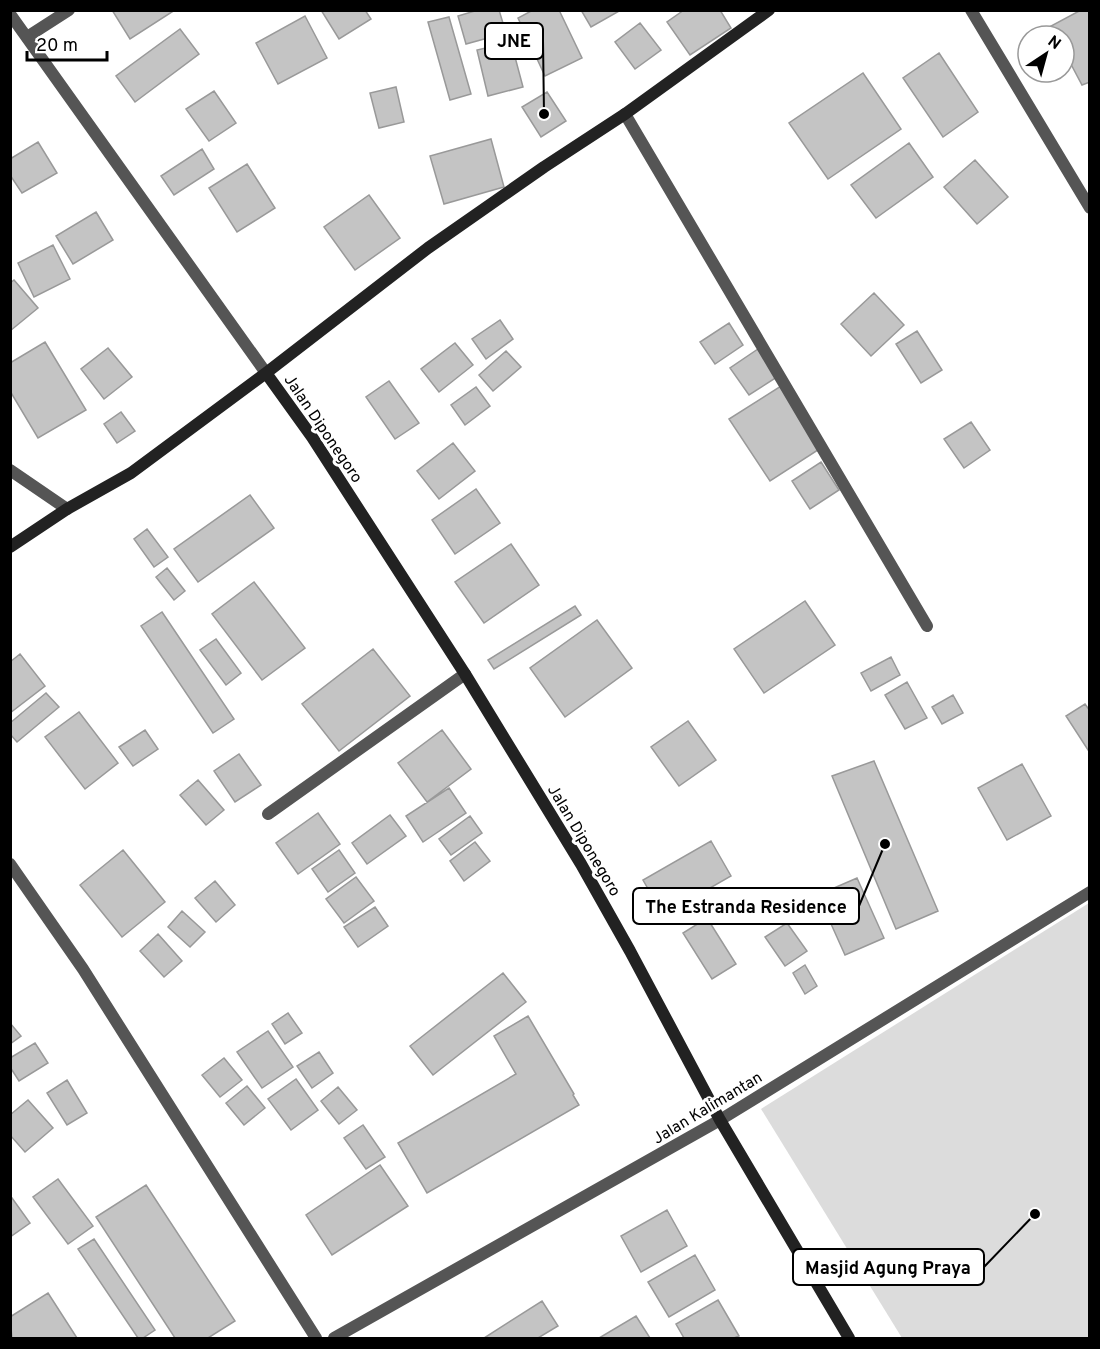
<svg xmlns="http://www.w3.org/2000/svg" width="1100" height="1349" font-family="Overpass,sans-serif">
<rect width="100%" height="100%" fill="#fff"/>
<path fill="#dcdcdc" d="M1089,903V1338H902L761,1109Z"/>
<path fill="#c4c4c4" stroke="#999" stroke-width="1.5" d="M112,10H175L130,39Z
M321,10H365L371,19L339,39Z
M478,10H499L506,33L466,44L458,16Z
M533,10H559L582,58L545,76L518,18Z
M581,10H621L591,27Z
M684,10H720L731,28L690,55L667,22Z
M1081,10H1090V82L1082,85L1064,51V36H1056L1051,26Z
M305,16L327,58L278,84L256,43Z
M449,17L471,94L450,100L428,22Z
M640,23L661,50L635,69L615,42Z
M180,29L199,54L135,102L116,76Z
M511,42L523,87L488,96L477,50Z
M939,53L978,112L943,137L903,78Z
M863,73L901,129L828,179L789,123Z
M396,87L404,122L379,128L370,93Z
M214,91L236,123L209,141L186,109Z
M547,92L566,121L541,137L522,107Z
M491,139L504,187L444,204L430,156Z
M38,142L57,173L22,193L10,175V159Z
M909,143L933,177L876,218L851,185Z
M202,149L214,169L174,195L161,176Z
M975,160L1008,197L977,224L944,187Z
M247,164L275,208L237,232L209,188Z
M369,195L400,238L355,270L324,227Z
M96,212L113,240L73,264L56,236Z
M53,245L70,279L34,297L18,263Z
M14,280L38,308L10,331V283Z
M874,293L904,325L871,356L841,324Z
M500,320L513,339L486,359L472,339Z
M729,323L743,345L715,364L700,342Z
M917,331L942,370L921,383L896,344Z
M45,342L86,410L38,438L10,391V363Z
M455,343L473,365L439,392L421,369Z
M108,348L132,377L104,399L81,369Z
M758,349L777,377L749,395L730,368Z
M506,351L521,367L493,391L479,375Z
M389,381L419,423L395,439L366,397Z
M781,386L821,448L770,481L729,419Z
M476,387L490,406L465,425L451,405Z
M121,412L135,431L117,443L104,424Z
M971,422L990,450L964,468L944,439Z
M453,443L475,471L439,499L417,471Z
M821,462L839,490L810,509L792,481Z
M476,489L500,523L455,554L432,520Z
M250,495L274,528L198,582L174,549Z
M147,529L168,557L154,567L134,539Z
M511,544L539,585L484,623L455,582Z
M167,568L185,591L174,600L156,577Z
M254,582L305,648L262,680L212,614Z
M805,601L835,645L764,693L734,649Z
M575,606L581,615L494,669L488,660Z
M162,612L234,719L213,733L141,626Z
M597,620L632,668L565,717L530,668Z
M216,639L241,673L226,685L200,650Z
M373,649L410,696L339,751L302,704Z
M20,654L45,686L10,713V662Z
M891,657L900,675L871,691L861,673Z
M907,682L927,718L905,729L885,695Z
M46,693L59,707L17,742L10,734V723Z
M953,695L963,713L942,724L932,707Z
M1085,704L1090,711V753L1066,716Z
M79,712L118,763L85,789L45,737Z
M688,721L716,760L679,786L651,747Z
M145,730L158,749L133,766L119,747Z
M442,730L471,769L427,802L398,763Z
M239,754L261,785L235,802L214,771Z
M874,761L938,911L896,929L832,776Z
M1022,764L1051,816L1007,840L978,788Z
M198,780L224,810L206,825L180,795Z
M449,788L466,813L423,842L406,816Z
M318,813L340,844L298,874L276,843Z
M390,815L406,836L367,864L352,843Z
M470,816L482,833L451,855L439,839Z
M711,841L731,876L663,915L643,880Z
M475,842L490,861L464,881L450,861Z
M123,850L165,902L122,937L80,885Z
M339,850L355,873L328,892L312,869Z
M356,877L374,901L344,923L326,899Z
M857,878L884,938L845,955L818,895Z
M215,881L235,905L216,922L195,898Z
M375,907L388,926L358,947L344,927Z
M182,911L205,932L190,947L168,927Z
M707,918L736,964L712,979L683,933Z
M787,923L807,951L785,966L765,937Z
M158,934L182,961L164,977L140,951Z
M805,965L817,986L805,994L793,973Z
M503,973L526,1002L433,1075L410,1046Z
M288,1013L302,1033L285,1044L272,1024Z
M528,1016L574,1094L573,1095L579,1105L427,1193L398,1143L516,1074L494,1036Z
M10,1023L21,1036L10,1044Z
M268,1031L293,1067L262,1088L237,1052Z
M35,1043L48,1063L19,1081L10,1067V1058Z
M319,1052L333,1073L312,1088L297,1066Z
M224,1058L242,1080L220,1097L202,1075Z
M296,1079L318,1110L291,1130L268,1099Z
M67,1080L87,1113L67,1125L47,1093Z
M247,1086L265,1108L244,1125L226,1103Z
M338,1087L357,1110L339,1124L321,1101Z
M28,1100L53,1128L25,1152L10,1135V1115Z
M363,1125L385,1157L366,1169L344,1138Z
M380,1165L408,1206L332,1255L306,1215Z
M58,1179L93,1226L68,1244L33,1197Z
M146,1185L235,1321L208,1338H175L96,1217Z
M12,1198L30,1223L10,1237V1199Z
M667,1210L687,1246L641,1272L621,1236Z
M94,1239L155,1330L143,1338H138L78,1249Z
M695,1255L715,1290L669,1317L648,1282Z
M48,1293L77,1338H12L10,1317Z
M718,1300L739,1336L734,1338H684L676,1324Z
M542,1301L558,1326L538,1338H484Z
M636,1316L650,1338H599Z"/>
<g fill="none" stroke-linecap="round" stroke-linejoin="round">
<path stroke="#555" stroke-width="12" d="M27,37L69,10
M625,114L927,626
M10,470L67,509
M268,814L465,674
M10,864L83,969L316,1338
M334,1338L720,1120L1090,892"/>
<path stroke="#555" stroke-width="12" d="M971,10L1090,208
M10,14L266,373"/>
<path stroke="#222" stroke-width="12" d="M266,373L312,437L465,674L581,864L630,951L720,1120L849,1338
M10,547L67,509L131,473L266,373L428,248L544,167L625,114L769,10"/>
</g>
<g text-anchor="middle" stroke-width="6" stroke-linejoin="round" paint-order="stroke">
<g font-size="16" fill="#000" stroke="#fff">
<text transform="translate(324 428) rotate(56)" y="6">Jalan Diponegoro</text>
<text transform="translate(585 840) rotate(59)" y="6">Jalan Diponegoro</text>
<text transform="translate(707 1107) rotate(-31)" y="6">Jalan Kalimantan</text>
</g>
</g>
<path fill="none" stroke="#000" stroke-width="2" d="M544 114L543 41M885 844L859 906M1035 1214L984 1267"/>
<g fill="#000" stroke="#fff" stroke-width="2">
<circle cx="544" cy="114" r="6"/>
<circle cx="885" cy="844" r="6"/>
<circle cx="1035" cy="1214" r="6"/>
</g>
<g fill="#fff" stroke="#000" stroke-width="2">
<rect x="485" y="23" width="58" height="36" rx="6"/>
<rect x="633" y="888" width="226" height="36" rx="6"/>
<rect x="793" y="1249" width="191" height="36" rx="6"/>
</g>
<g font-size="18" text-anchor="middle" font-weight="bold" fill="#000">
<text x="514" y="47">JNE</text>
<text x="746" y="913">The Estranda Residence</text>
<text x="888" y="1274">Masjid Agung Praya</text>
</g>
<rect width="1100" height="1349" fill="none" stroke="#000000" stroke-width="24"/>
<g transform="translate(1046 54) rotate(36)"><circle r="28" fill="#ffffff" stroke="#999999" stroke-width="1.5"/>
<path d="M0-4.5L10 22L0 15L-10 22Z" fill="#000000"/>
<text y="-9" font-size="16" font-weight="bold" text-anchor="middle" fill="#000000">N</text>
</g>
<path d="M27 51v9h80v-9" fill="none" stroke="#000000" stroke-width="3"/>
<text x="36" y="51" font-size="18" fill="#000000" stroke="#ffffff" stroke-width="4.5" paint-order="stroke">20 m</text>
</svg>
